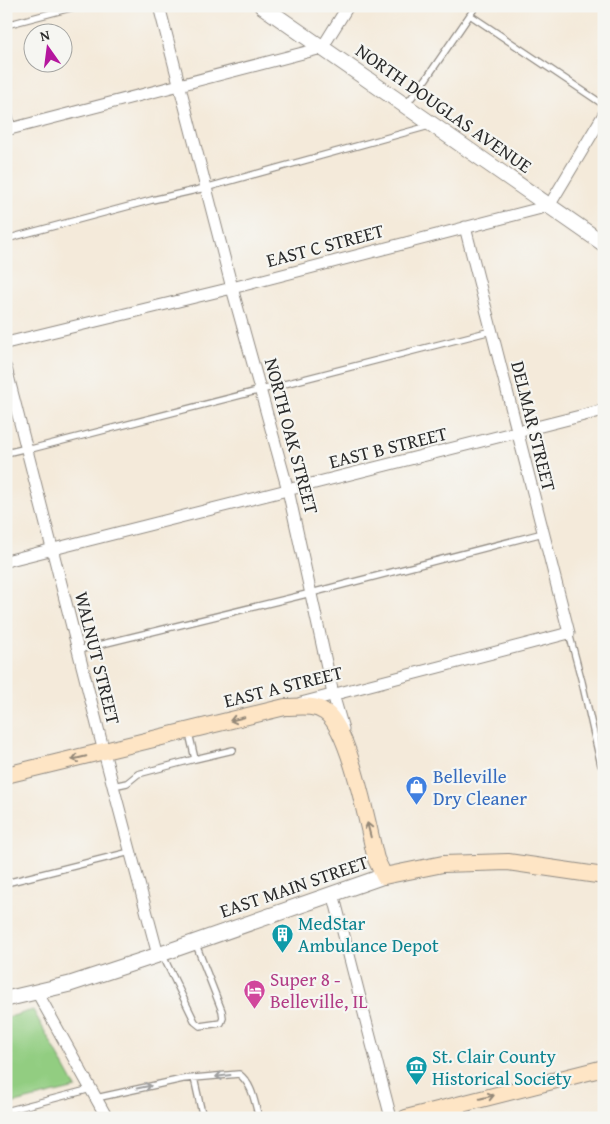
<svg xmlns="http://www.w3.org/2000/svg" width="610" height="1124" font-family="'Gentium Book Plus',serif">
<rect width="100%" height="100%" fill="#f6f6f2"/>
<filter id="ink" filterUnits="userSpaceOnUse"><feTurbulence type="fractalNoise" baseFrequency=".02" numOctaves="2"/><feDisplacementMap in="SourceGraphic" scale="10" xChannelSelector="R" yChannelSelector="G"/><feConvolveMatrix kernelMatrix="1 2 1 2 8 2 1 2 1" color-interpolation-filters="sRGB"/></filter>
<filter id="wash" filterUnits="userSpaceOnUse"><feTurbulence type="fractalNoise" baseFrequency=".0096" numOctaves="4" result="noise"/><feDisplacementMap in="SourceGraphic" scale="20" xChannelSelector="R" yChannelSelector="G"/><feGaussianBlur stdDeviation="1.12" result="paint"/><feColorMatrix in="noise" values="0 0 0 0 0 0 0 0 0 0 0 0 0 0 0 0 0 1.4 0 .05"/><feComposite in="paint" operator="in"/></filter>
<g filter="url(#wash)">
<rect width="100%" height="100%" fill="#f4eada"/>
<path fill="#92cd81" stroke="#5e7c56" d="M33,1010L76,1088L6,1105V1018Z"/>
</g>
<g filter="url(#ink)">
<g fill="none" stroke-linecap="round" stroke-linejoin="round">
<defs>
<path id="service" d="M470,15L604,105
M6,25L78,6
M6,104L13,128
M405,106L426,79L476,6
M6,239L152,200L205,188L429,126
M27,450L491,331
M6,453L27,448
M569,633L582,682L601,765H604
M78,650L311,593L543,533
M189,733L195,759L233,750
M113,786L127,783L138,774L195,759
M6,883L130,852
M162,954L195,1022L200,1026L221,1023L223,1018L222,1011L195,942
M194,1078L203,1118
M96,1098L183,1079L239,1074C253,1085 254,1101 259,1118
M6,1111L91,1089"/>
<path id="minor" d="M159,6L232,288L288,490L333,694L343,729
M6,130L322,48L348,6
M6,343L232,288L549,206L604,114
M6,368L104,752L158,955
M6,561L604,410
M301,703L569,633L465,227
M333,893L391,1118
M37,992L107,1118"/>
<path id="tertiary" d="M262,6L604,244
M6,999L70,984L158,955L384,876"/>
<path id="secondary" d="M6,775L285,707C299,707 313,704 325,712C350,729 368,827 376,859L384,876L443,864L508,862L604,876
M406,1118L604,1068"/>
</defs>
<use href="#service" stroke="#908a82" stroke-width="8"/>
<use href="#minor" stroke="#908a82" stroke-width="13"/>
<use href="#tertiary" stroke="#908a82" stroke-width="17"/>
<use href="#secondary" stroke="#908a82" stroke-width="18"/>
<use href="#service" stroke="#fff" stroke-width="5.5"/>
<use href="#minor" stroke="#fff" stroke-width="11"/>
<use href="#tertiary" stroke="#fff" stroke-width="15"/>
<use href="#secondary" stroke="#fee5c5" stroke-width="16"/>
</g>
<defs><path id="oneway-shaft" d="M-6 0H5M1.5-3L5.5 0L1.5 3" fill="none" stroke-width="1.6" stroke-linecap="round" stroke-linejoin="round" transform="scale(1.25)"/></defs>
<g stroke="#948878">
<use href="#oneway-shaft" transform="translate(237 719) rotate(166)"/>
<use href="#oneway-shaft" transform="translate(79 758) rotate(167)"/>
<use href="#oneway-shaft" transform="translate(369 830) rotate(-104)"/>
<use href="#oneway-shaft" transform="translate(487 1097) rotate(-14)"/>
</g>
<g stroke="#a0a0a0">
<use href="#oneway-shaft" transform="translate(223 1076) rotate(173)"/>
<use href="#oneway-shaft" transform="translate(144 1087) rotate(-12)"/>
</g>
</g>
<defs>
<symbol id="shop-pin" viewBox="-11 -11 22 30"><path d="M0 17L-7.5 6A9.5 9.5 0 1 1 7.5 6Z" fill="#3f7fe0" stroke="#f6f6f2"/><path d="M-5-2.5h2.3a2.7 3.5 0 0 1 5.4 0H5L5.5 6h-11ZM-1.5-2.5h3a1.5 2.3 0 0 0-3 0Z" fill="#fff"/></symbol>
<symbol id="building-pin" viewBox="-11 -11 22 30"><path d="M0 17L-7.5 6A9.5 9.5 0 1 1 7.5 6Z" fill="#0f9aa8" stroke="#f6f6f2"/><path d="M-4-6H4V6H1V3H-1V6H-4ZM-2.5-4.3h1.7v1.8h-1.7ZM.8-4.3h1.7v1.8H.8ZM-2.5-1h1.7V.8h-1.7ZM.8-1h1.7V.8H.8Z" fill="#fff"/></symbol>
<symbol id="hotel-pin" viewBox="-11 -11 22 30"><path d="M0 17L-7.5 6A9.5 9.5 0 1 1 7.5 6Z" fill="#d1479c" stroke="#f6f6f2"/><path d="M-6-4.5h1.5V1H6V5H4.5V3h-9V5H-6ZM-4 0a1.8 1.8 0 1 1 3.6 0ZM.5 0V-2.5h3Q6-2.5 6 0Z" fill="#fff"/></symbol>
<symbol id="museum-pin" viewBox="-11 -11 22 30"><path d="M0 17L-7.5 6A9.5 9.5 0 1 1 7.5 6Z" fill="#0f9aa8" stroke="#f6f6f2"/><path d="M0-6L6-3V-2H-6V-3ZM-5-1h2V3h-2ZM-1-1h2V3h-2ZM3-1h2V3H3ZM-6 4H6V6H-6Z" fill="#fff"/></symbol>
</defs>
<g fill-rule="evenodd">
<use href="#shop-pin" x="404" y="774" width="25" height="34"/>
<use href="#building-pin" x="270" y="922" width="25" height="34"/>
<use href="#hotel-pin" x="242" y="978" width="25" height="34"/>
<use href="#museum-pin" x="404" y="1054" width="25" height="34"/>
</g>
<g text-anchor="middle" stroke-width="4.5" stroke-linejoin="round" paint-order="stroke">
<g font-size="19" fill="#2b2b2b" stroke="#f6f6f2">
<text transform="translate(444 108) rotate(35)" y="7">NORTH DOUGLAS AVENUE</text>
<text transform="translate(325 245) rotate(-15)" y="7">EAST C STREET</text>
<text transform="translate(534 426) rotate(76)" y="7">DELMAR STREET</text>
<text transform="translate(292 436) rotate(75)" y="7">NORTH OAK STREET</text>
<text transform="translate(388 447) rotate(-14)" y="7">EAST B STREET</text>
<text transform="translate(98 658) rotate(76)" y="7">WALNUT STREET</text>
<text transform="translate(283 686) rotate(-14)" y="7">EAST A STREET</text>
<text transform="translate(294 886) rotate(-19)" y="7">EAST MAIN STREET</text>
</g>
<g font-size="19" fill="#366cbe" stroke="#f6f6f2" text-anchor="start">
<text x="433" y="783">Belleville<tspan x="433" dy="22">Dry Cleaner</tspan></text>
</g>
<g font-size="19" fill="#0d838f" stroke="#f6f6f2" text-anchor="start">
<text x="298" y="930">MedStar<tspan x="298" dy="22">Ambulance Depot</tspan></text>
<text x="432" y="1063">St. Clair County<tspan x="432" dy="22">Historical Society</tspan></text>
</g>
<g font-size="19" fill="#b23c85" stroke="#f6f6f2" text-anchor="start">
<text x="270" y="986">Super 8 -<tspan x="270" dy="22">Belleville, IL</tspan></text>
</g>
</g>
<rect width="610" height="1124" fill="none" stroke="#f6f6f2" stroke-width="25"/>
<g transform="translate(48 48) rotate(346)"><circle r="24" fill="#f6f6f2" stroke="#a5a5a2"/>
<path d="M0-4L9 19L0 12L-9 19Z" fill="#b5179e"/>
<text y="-8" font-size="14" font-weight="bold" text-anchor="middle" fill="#2b2b2b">N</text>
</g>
</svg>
